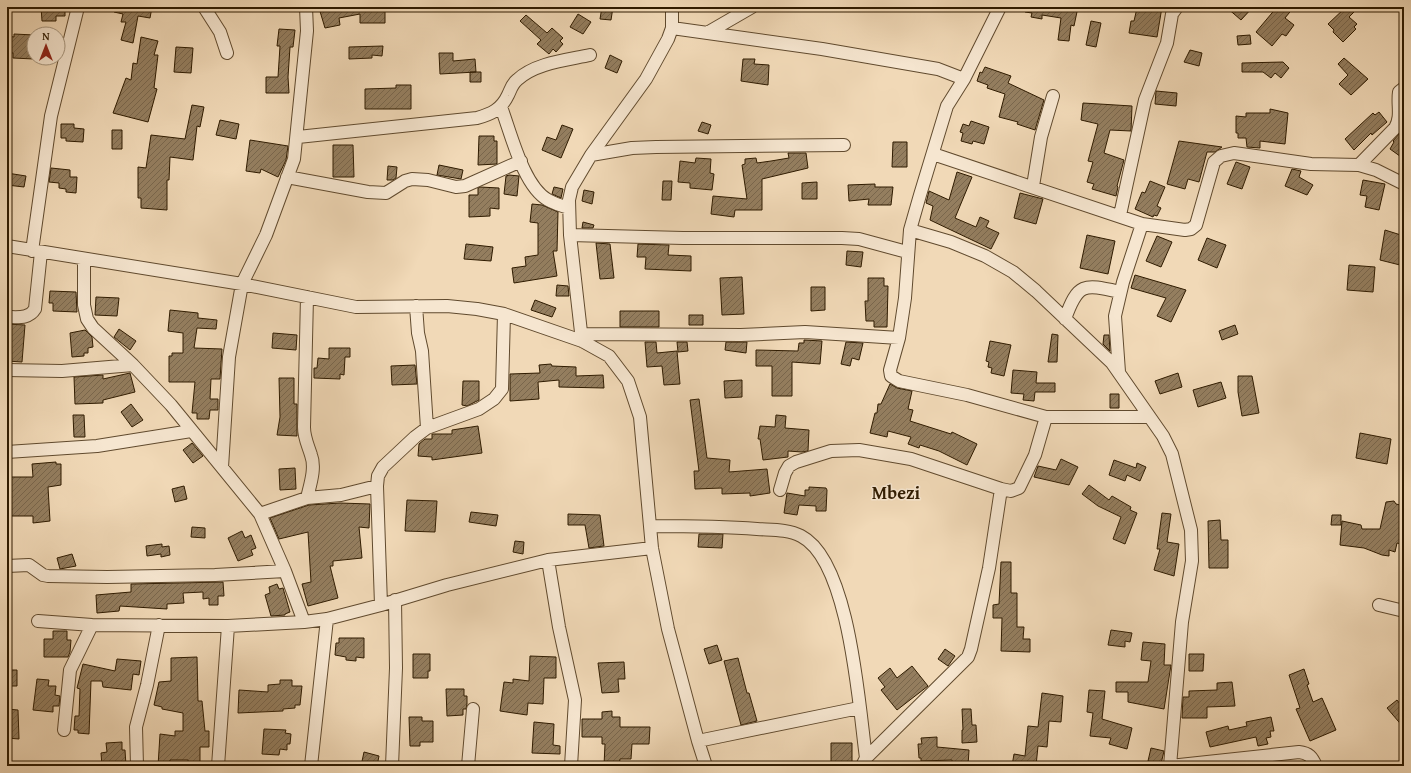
<svg xmlns="http://www.w3.org/2000/svg" width="1411" height="773" font-family="'Gentium Book Plus',serif">
<defs>
<pattern id="building-hatch" width="6" height="6" patternUnits="userSpaceOnUse"><rect width="6" height="6" fill="#947e5f"/><path d="M-1 1l2-2M0 6l6-6M5 7l2-2" fill="none" stroke="#79664c"/></pattern>
</defs>
<rect width="100%" height="100%" fill="#f1d9b7"/>
<filter id="stains"><feTurbulence type="fractalNoise" baseFrequency=".005" numOctaves="4"/><feColorMatrix values="0 0 0 0 .2 0 0 0 0 .09 0 0 0 0 .02 0 0 0 .5 -.17"/></filter>
<radialGradient id="worn" r=".72"><stop offset=".6" stop-color="#630" stop-opacity="0"/><stop offset="1" stop-color="#630" stop-opacity=".3"/></radialGradient>
<path fill="url(#building-hatch)" stroke="#2f1b00" d="M41,7H65V16H56V21H42Z
M114,7H152L150,18L138,16L133,43L121,40L126,22H121L123,14L114,12Z
M325,7H385V23H360V14L339,18L340,25L325,28L319,8Z
M602,7H613L611,20L600,19Z
M1025,7H1078L1074,26L1071,25L1069,41L1058,40L1061,18L1042,15V19L1031,17L1032,13L1025,12Z
M1142,7H1162L1157,37L1129,33L1131,21H1134L1137,8L1142,9Z
M1226,7H1253L1241,20Z
M1277,7H1294L1285,18L1294,25L1286,36L1282,34L1272,46L1256,32Z
M1346,7H1359L1349,17L1357,24L1354,27L1356,29L1343,42L1333,32L1334,30L1328,24Z
M578,14L591,22L583,34L570,27Z
M526,15L547,33L552,28L563,38L560,41L563,44L556,52L553,49L549,54L537,44L541,40L520,21Z
M1091,21L1101,23L1096,47L1086,45Z
M279,29L295,30L293,47H290L288,77L289,93H266V77H278L280,46H277Z
M14,34L34,35V59L13,58V53H7V36L14,37Z
M1250,35L1251,44L1238,45L1237,36Z
M141,37L158,41L154,55H158L154,88L157,89L148,122L113,113L126,78L131,80L133,63L137,64Z
M383,46L382,56L372,55V58L349,59V47Z
M176,47L193,48L191,73L174,72Z
M1190,50L1202,53L1199,66L1184,62Z
M439,53H453V61L475,59L476,72L440,74Z
M610,55L622,61L617,73L605,68Z
M1344,58L1368,79L1351,95L1339,84L1348,75L1338,64Z
M743,59H755L754,64L769,65L768,85L741,81Z
M1283,62L1289,68L1281,78L1275,73L1271,78L1263,72H1242V63Z
M985,67L1011,76L1008,83L1044,100L1035,130L1017,124L1018,122L999,117L1005,94L987,88L988,85L977,81L980,72L982,73Z
M470,72H481V82H470Z
M396,85H411V109H365V89L396,88Z
M1156,91L1177,93L1176,106L1155,104Z
M1083,103L1132,106L1131,131L1110,130L1104,153L1124,160L1117,186L1118,187L1116,196L1092,189L1094,184L1087,182L1093,162L1088,161L1098,124L1081,120Z
M192,105L204,107L200,127L197,126L193,160L170,157L169,180H167V210L141,208V198H138V167L146,168L151,135L185,139Z
M1270,109L1288,113L1285,144L1260,141V148L1247,147L1246,138H1238V133H1236V116L1246,117V113H1270Z
M1379,112L1387,122L1372,135L1371,133L1354,150L1345,139L1373,113L1375,115Z
M220,120L239,124L236,139L216,135Z
M971,121L989,127L984,144L973,141L972,144L961,141L963,133L960,132L963,124L969,126Z
M702,122L711,125L708,134L698,131Z
M61,124H74V128L84,129L83,142L66,141V138H61Z
M562,125L573,129L561,158L542,150L547,137L556,140Z
M1404,128V159L1390,149L1394,142L1393,141Z
M112,130H122V149H112Z
M479,136H494V141H497V164L478,165Z
M250,140L288,146L286,160L278,177L261,169L260,173L246,171Z
M1179,141L1222,147L1215,152H1207L1199,182L1188,179L1185,189L1167,184Z
M893,142H907V167H892Z
M333,145H353L354,177H333Z
M788,153H806L808,168L762,179V210H735L734,217L711,214L713,196L747,199L742,165L745,164V159L756,158L757,163L771,161L789,158Z
M696,158L711,159L710,173L714,174L712,190L690,188V183L678,182L680,161L695,163Z
M1236,162L1250,167L1242,189L1227,184Z
M439,165L463,170L461,179L437,175Z
M388,166L397,167L396,178L393,180H387Z
M51,168L70,170V177H77L76,193L66,192V189L59,188V183L49,182Z
M1292,169L1301,171L1299,177L1313,185L1307,195L1285,186Z
M957,172L972,177L955,218L976,227L980,217L989,221L986,227L999,233L991,249L930,220L933,206L926,203L929,191L949,200Z
M7,173L26,176L24,187L7,185Z
M509,175L519,176L517,196L504,194L506,176Z
M1363,180L1385,184L1379,210L1365,207L1367,196L1360,195Z
M663,181H672L671,200H662Z
M1150,181L1165,187L1157,206L1161,208L1157,216L1154,215L1153,217L1135,209L1142,192L1145,193Z
M817,182V199H802V183Z
M875,184V187H893L891,205H868L869,199L849,201L848,185Z
M480,187L499,188V209L490,208V216L469,217V195H478V188Z
M554,187L563,189L561,198L552,194Z
M584,190L594,192L592,204L582,201Z
M1020,193L1043,199L1036,224L1014,218Z
M532,204L542,205L558,212L557,251H553L557,276L514,283L512,268L526,266L525,257L538,255V223L530,222Z
M583,222L594,225L593,228H582Z
M1385,230L1404,236V251L1400,265L1380,260Z
M1087,235L1115,241L1108,274L1080,268Z
M1157,236L1172,242L1161,267L1146,261Z
M1207,238L1226,245L1217,268L1198,260Z
M596,243L610,244L614,278L600,279Z
M466,244L493,247L491,261L464,259Z
M638,244L669,245L668,255L691,256V271L645,269L646,257H637Z
M847,251L863,252L861,267L846,265Z
M1349,265L1375,267L1373,292L1347,290Z
M1135,275L1186,290L1171,322L1157,316L1166,298L1131,288Z
M742,277L744,314L722,315L720,278Z
M868,278H884V286H888L887,327H874V321H866L865,301H868Z
M557,285L568,286L569,296H556Z
M811,287H825V310L811,311Z
M50,291L76,292L77,312L53,311V303H49Z
M96,297L119,298L117,316L95,315Z
M535,300L556,308L552,317L531,310Z
M170,310L198,313V318L217,320L216,329L197,328L194,348L222,349L220,379H211L210,399H218V410H210L209,419H197V413H192L195,382H169V356H172V353H183V333L168,331Z
M620,311H659V327H620Z
M689,315H703V325H689Z
M7,324L25,325L22,362L7,361Z
M1235,325L1238,334L1222,340L1219,331Z
M119,329L136,341L130,350L114,337Z
M85,330L92,337L93,347L88,348V353H84V356L72,357L70,333Z
M273,333L297,335L296,350L272,348Z
M1052,334L1058,335L1057,362H1048Z
M1104,335H1109L1110,351L1103,344Z
M804,340L822,341L820,364L792,362V396H772V366H756V350L798,351L799,343H804Z
M990,341L1011,345L1004,376L991,373L992,368L988,367L989,362L986,361Z
M645,342H656L657,353L677,351L680,384L664,385L662,366L647,367Z
M677,342H687L688,351L678,352Z
M726,342H747L746,353L725,350Z
M846,342L863,343L859,360L852,358L850,366L841,364Z
M329,348H350V357H345L344,375L340,374V379L314,378V368H317L318,358L329,359Z
M551,364L552,366L576,367V376L603,375L604,388L559,387V380L538,382L539,399L510,401V374L540,373L539,365Z
M415,365L417,384L392,385L391,366Z
M1013,370L1037,372L1036,383H1055V392H1035L1034,401L1023,400L1024,394L1011,393Z
M130,373L135,392L103,400V403L75,404L74,377L103,375V379Z
M1178,373L1182,387L1160,394L1155,381Z
M1238,376H1252L1259,413L1242,416L1238,392Z
M279,378H294V404H297V436L277,435L280,417Z
M742,380V397L725,398L724,381Z
M463,381H479V400L467,406L462,405Z
M1221,382L1226,398L1198,407L1193,390Z
M890,384L897,388L912,391L908,409L913,410L910,421L951,434L952,432L977,444L967,465L939,451L920,445L919,448L908,444L911,437L888,431L887,437L870,433L875,413H877L878,404H881Z
M1110,394H1119V408H1110Z
M699,399L707,458L730,460L729,472L767,469L770,493L750,496V493L722,494V488L695,489L694,471H699L690,400Z
M131,404L143,420L132,427L121,412Z
M73,415H84L85,437H74Z
M776,415L786,416L785,428L809,430L808,451L802,452L788,451V457L763,460L760,439H758L760,426L775,427Z
M478,426L482,453L432,460V457L418,456L419,444L425,439H432V434H452V430Z
M1360,433L1391,439L1387,464L1356,458Z
M192,443L203,456L193,463L183,450Z
M1061,459L1078,467L1069,485L1034,477L1038,466L1056,470Z
M1114,460L1136,468L1137,463L1146,467L1140,481L1127,475L1125,481L1109,475Z
M56,462V464H61V485L48,487L50,521L33,523V516H8L7,477H33L32,464Z
M295,468L296,489L280,490L279,469Z
M1089,485L1109,500L1112,496L1131,507L1130,510L1137,513L1125,544L1113,539L1121,517L1098,506L1082,494Z
M184,486L187,499L175,502L172,489Z
M809,487L826,488L827,490L826,511H816V506L799,505L797,515L784,513L787,493L805,496V490H809Z
M407,500L437,501L435,532L405,531Z
M1394,501L1396,504L1404,506V528L1401,527V544L1397,543L1395,552L1389,550V556L1382,555L1364,548L1340,545L1342,521L1361,525L1362,529H1380L1386,502Z
M340,503L370,504L369,528L359,527L362,558L333,561V566H330L338,598L308,606L302,584L311,582L308,532L279,539L270,518L309,505Z
M471,512L498,515L496,526L469,522Z
M1162,513L1171,514L1167,542L1179,544L1174,576L1154,570L1160,549H1157Z
M568,514L600,515L604,546L589,548L585,525H568Z
M1332,515H1341V525H1331Z
M1220,520L1221,540H1228V568H1209L1208,521Z
M192,527L205,528V538L191,537Z
M242,531L245,538L251,535L256,548L251,550L253,555L238,561L228,538Z
M699,534H723L722,548L698,547Z
M515,541L524,542L523,554L513,552Z
M162,544V547L169,546L170,555L161,557V554L147,556L146,546Z
M72,554L76,566L60,569L57,558Z
M1001,562H1011V593H1017V627H1024L1023,639H1030V652L1001,651L1002,618H993V605L999,604Z
M223,582L224,596H218V605H209V598L203,599V592L183,593L184,603L167,604V609L120,606L119,611L97,613L96,595L131,592V584Z
M277,584L279,589L283,588L290,612L285,614V615L271,616L265,595L270,593L269,587Z
M1111,630L1132,633L1130,642L1125,641V647L1108,645Z
M53,631H67V640H71L70,652L68,657H44V639H53Z
M339,638H364V658L356,657V661L346,660V657L335,655L336,643H339Z
M1143,642L1165,644L1164,665H1171L1164,709L1128,702V692H1116V682H1148L1151,661L1141,660Z
M717,645L722,660L709,664L704,649Z
M945,649L955,656L948,666L938,659Z
M413,654H430V671H428V678H413Z
M1189,654H1204L1203,671H1189Z
M530,656L556,657V678H544L543,704L528,703L527,715L500,711L504,682L513,683V679L529,681Z
M197,657L198,701H202L205,731H209V747H200V766H188V760H170V766H158L160,734L175,736V731H183V713L162,709V707L154,705L159,682L171,681V658Z
M738,658L747,693H749L757,721L741,725L724,661Z
M117,659L141,661L139,675L133,674L131,690L103,687L102,681H91L89,734L78,733V730H74L75,716H79L80,689L77,688L83,664L115,671Z
M624,662L625,679H618L619,692L602,693L598,663Z
M912,666L928,686L897,710L881,690L885,687L878,678L890,668L897,678Z
M1304,669L1309,684L1307,685L1313,702L1322,698L1336,730L1310,741L1296,709L1300,708L1289,675Z
M7,670H17V686H7Z
M37,679L49,680L48,686H56L55,695L60,696L59,706H53V712L33,710Z
M280,680H292V686H302L300,705H295V708L283,709V711L238,713L239,690L268,692V685L280,684Z
M1232,682L1235,706L1207,707V718H1182L1183,697H1189V691L1217,690V683Z
M446,689H464V696H467V704L466,709H463V715L447,716Z
M1089,690L1105,691L1102,719L1132,728L1127,749L1109,744L1111,738L1090,736L1093,713L1087,712Z
M1042,693L1063,696L1061,722L1049,721L1047,747L1038,746L1036,766H1012L1014,754L1025,756L1028,726L1038,727Z
M1397,700L1404,709V728L1387,708Z
M7,709L18,710L19,739L7,738Z
M962,709H971L972,725H976L977,742L962,743V730H963Z
M612,711V717H620V727H650L649,744H632L631,759H620L619,766H604L605,744H602V737H582V719H602V712Z
M409,717H422V721H433V742H420V746H410Z
M1271,717L1274,731H1270L1271,737L1266,738L1268,744L1258,746L1256,737L1210,747L1206,732L1228,726L1229,730L1247,726L1246,722Z
M534,722L554,724L553,745L560,746V754L532,753Z
M264,729L286,730L285,733L291,734L290,744H287V750L280,749L279,755L262,754Z
M937,737V747L969,750L968,766H952V760L921,761V758H919L918,744H922L921,738Z
M122,742V750H125L126,766H102L101,753L107,752L106,743Z
M831,743H852V764H831Z
M1151,748L1164,751L1161,764L1148,761Z
M364,752L379,756L377,766H361Z"/>
<g fill="none" stroke-linecap="round" stroke-linejoin="round">
<defs>
<path id="minor" d="M204,7L220,32L227,53
M1000,7L964,79L947,106L920,195L910,230L905,298L899,338L890,370L891,376L899,381L967,395L1046,417H1149
M672,28L822,49L938,69L964,79
M707,33L752,7
M501,107C511,133 523,186 548,200C555,204 562,206 569,208
M298,137L477,118C491,114 501,110 508,95C511,89 512,84 517,80C535,63 567,60 590,55
M933,154L1142,224L1185,230L1191,229L1196,225L1214,162L1221,156L1234,153L1311,164L1359,165L1376,170L1404,184
M591,155L632,148L656,147L844,145
M1359,165L1395,128C1402,116 1397,105 1399,92L1404,88
M287,177L368,192L386,193L405,181L412,179L428,180L456,187L465,186L521,161
M1033,186L1041,137L1053,96
M1120,215L1145,100L1167,43L1172,14L1177,7
M910,230L951,242L985,256L1013,272L1036,291L1112,363L1163,436L1172,454L1191,530L1192,561L1182,622L1170,766
M570,235L683,238H842L859,239L907,252
M7,246L242,284L356,307L447,306L477,309L504,314L582,341L609,356L628,381L640,417L652,548L668,629L698,741L706,766
M32,251L51,116L78,7
M84,259V305L87,319L93,328L133,365L171,405L260,514L285,571L304,622
M307,297L304,427C304,438 308,445 311,455C316,468 310,485 307,498
M416,306L418,333L422,351L427,428
M7,317C18,317 29,319 35,309L41,252
M1065,319C1078,282 1084,284 1120,292
M582,334L741,335L805,332L899,338
M582,341L570,235L569,200L572,187L591,155L646,79L668,39L672,28V7
M7,370L62,371L133,365
M1119,372L1115,316L1123,282L1142,224
M7,452L97,446L191,431
M222,467L229,357L242,284L266,235L294,159L307,31L306,7
M780,490L785,473L789,466L796,462L831,451L859,450L911,459L1001,489L1011,491L1019,488L1035,455L1046,417
M260,514L307,498L341,495L377,486
M650,526C686,526 721,526 757,529C771,530 788,529 801,536C850,561 859,707 866,758
M548,560L559,627L575,700L571,766
M7,566L29,565L43,575L48,576L107,577L215,575L285,571
M381,605L377,486L378,476L383,467L415,437L427,428L479,409L494,399L502,389L504,314
M1379,605L1404,611
M38,621L92,625L228,626L304,622L327,619L381,605L447,585L548,560L652,548
M64,730L70,670L92,625
M698,741L859,708
M137,766L136,727L147,685L159,625
M218,766L228,626
M311,766L327,619
M392,766L396,668L395,600
M468,766L473,709
M862,766L866,758L968,657L971,649L989,568L1001,489
M1170,766L1299,752C1309,753 1312,757 1316,766"/>
</defs>
<use href="#minor" stroke="#604a2e" stroke-width="14"/>
<use href="#minor" stroke="#f6e6d0" stroke-width="12"/>
</g>
<g text-anchor="middle" stroke-width="3" stroke-linejoin="round" paint-order="stroke">
<g font-size="18" font-weight="bold" fill="#2f1b00" stroke="#f6e6d0">
<text x="896" y="499">Mbezi</text>
</g>
</g>
<rect width="1411" height="773" fill="none" stroke="#f1d9b7" stroke-width="24"/>
<rect x="8" y="8" width="1395" height="757" fill="none" stroke="#2f1b00" stroke-width="2"/>
<rect x="12" y="12" width="1387" height="749" fill="none" stroke="#2f1b00"/>
<g transform="translate(46 46)"><circle r="19" fill="#f6e6d0" stroke="#a6957d"/>
<path d="M0-3L7 15L0 10L-7 15Z" fill="#8f2418"/>
<text y="-6" font-size="11" font-weight="bold" text-anchor="middle" fill="#2f1b00">N</text>
</g>
<rect width="100%" height="100%" filter="url(#stains)"/>
<rect width="100%" height="100%" fill="url(#worn)"/>
</svg>
